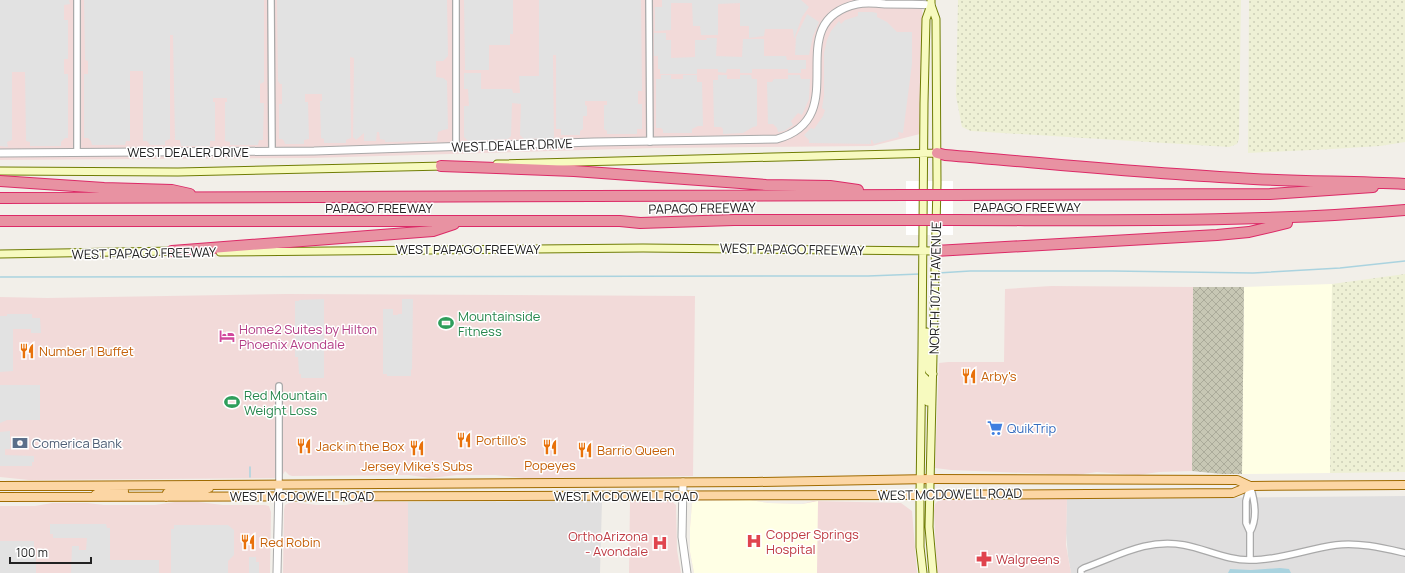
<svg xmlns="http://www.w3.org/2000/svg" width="1405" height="573" font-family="Manrope,sans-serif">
<defs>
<pattern id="construction-cross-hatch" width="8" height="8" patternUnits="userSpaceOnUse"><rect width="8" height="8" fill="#c7c7b4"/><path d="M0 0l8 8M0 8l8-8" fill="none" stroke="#abab9a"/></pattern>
<pattern id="farmland-dots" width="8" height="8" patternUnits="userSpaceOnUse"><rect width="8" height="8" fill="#eef0d5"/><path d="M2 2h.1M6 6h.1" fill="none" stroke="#ccceb7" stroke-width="1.8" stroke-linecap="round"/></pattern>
</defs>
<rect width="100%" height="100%" fill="#f2efe9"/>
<path fill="#e0dfdf" d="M1405,496V573H1071L1068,556L1066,532L1067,499Z
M602,501L600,573H408V502Z"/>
<path fill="#f2dad9" d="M0,0H921L923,18L920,134L872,146L655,148L311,158L0,160Z
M1051,286L1193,287L1192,471L1159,472L1138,475L1097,472L1076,475L951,470L935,468L939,363L948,362H1004L1005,289Z
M286,294L695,296L693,476L524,478L495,475H457L430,478L409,475L292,476L289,475L285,471L281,478L29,480L0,477V297L47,298Z
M1067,499L1066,545L1071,573H937L934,511L935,504L938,501L941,500Z
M750,500L769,503L802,504L814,501L901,503L912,511L917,573H694L690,552V528L692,503L696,501Z
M630,501H671L676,505L677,550L681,573H629Z
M175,502H198L223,505H265L269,506L271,512L270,573H0V506H35L52,503H87L104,505H155Z
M291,502L317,505H346L361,502H408V573H283L284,510L285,505Z"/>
<path fill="#ffffe5" d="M1332,284L1330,473L1242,474L1244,287Z
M750,500L769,503L802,504L818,501L817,573H694L690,552V528L692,503L696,501Z"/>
<path fill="url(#construction-cross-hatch)" d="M1193,287H1244L1242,474H1222L1192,471Z"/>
<path fill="url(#farmland-dots)" d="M958,0H1241L1239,139L1237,144L1229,147L971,131L962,127L956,96Z
M1249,0H1405V142L1380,146L1332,149L1248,153Z
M1405,274V472L1330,473L1332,284Z"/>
<path fill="#e2e2e2" d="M0,0H69L70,4L64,5V20H68V59H64V74H68V138H65L61,142V146H30V142L26,141L25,72H12V140L7,142L8,147L0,146Z
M84,0H264V82L260,84V103H264L263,140H259L258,145H230V142L225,141V102H227V98H213V102H215V141H210V146H181L180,140H175L173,35H170V139L165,141V145H150L147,141H143V71H130V141H126L125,145H92L91,141L88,138H84V74H88V61L85,60Z
M277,0H447L448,56L443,61H436V77L443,78L447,81L448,129L443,130L438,132L437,141L385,142V140L380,139L379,132H377L376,141H364V133L356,140L353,137L354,58L350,57L351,138L346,140V143H324V139L321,138L320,101H322V94H305V102H308L309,139L304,140V144H285L284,141L282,139H279V104H282V84H280L278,81Z
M464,0H513V34H510V45H489V70H465Z
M539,0H641L642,91H638V104H642V129H637V134H607V131L604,129V105H607V101H585V105L587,106V116H583V129L580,131V135H561V129H556V55H553L554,138L524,139L520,135L521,104L512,103L511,136L508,139L468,141L464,137V106H469L468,89H464V73H481V89H512L513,93H520L519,76H539Z
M662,0H801L809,7L802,17L794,39L793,29H765L764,36L749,38V26H740V3L718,4V35H701L700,26H693L692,3H671V30L655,31V7H662Z
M858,12H872L877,13V17L887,22L897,32H912V64L903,133L898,132L899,137L874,144L872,140H871V144L809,143V140L804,135L811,128L814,129L823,116L825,110L822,108L824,95V53L827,40L831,31L839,21L841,24L845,20L858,16Z
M807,14L819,22L813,36L809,55H795L796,37Z
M654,33H666V40H671V58L695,57V40H707L706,38H717L716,56L742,57L743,39H764V56H786L787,60H806V69H801V73H788V69H752V73H740V69H727L726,73L718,72V69H697V74H660V69H658V56H654Z
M661,75H671V79H683V75H697V82H702L703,126H698L692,129V133H663V130L661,128H656V79H661Z
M718,75H727V79H740V75H751L752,79H757V126L753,127L743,133L723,134V129L721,127H714L713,80H718Z
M788,75H800L801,79H810L809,99L802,115L798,113L791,121L793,125L784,131L778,132L777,128L773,124H768L767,82H772L774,79H788Z
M324,299V378H301V374H299L298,357H295V301H299V300Z
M402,299H413L412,369L411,370V376H387V374H383V309H393V315H398V314H402Z
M7,314H32V318H40L41,333H31V329H13V371L0,372V316H7Z
M0,385H40V420H7L0,423Z
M10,431V449H5V455L34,456V462H32V466H0V432Z
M50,524H106L107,528H110V560H159V573H71L72,546H79V550H86L87,538H53V534H50Z
M174,525H228L234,530V555L228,561V573H171V529H174Z
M0,541H34V553H36V573H0Z
M249,557H256V562H259V573H249Z"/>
<path fill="#aad3df" d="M1280,568L1289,569L1291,573H1228L1230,569L1251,570Z"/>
<path fill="#fff" d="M906,181H953V235H906Z"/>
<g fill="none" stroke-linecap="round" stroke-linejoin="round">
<path stroke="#aad3df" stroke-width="1.5" d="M938,273L970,271H1112L1253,273L1340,268L1405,261
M0,277L868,276L920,274
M250,467V477"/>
<defs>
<path id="minor" d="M77,0V152
M271,0L272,151
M649,0L650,142
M456,147V0
M279,484V386
M1250,532C1258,518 1255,501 1250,486
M1250,560V532L1246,523V501L1250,486
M1081,573V570L1084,568C1118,556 1147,538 1184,545C1206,549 1228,561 1252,560C1280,560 1307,549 1336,545C1358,542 1383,548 1405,553"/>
<path id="tertiary" d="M0,153L314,151L594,142L777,139C857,117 777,22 857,4C866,2 876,3 885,4C900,4 915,4 931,5
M683,482L682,537L687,573
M277,573L279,484"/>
<path id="secondary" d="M931,5L936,19L937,184L929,527L933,573
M497,164L937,153
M0,171L178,172L445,166
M220,252L643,248L935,251
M0,254L176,251
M927,332L928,367L929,371L933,374
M922,375L927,380L928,402
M923,573L920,547V495L922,349L924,103L926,19L931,5V0"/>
<path id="primary" d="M0,486L756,482L931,479L1237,480L1250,486
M96,494L105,491H124
M0,497L920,495L1233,493L1250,486L1405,485
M166,497L167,493L173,491H200L209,488"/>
<path id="motorway" d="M937,153L945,155C1043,163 1140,173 1238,178C1294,182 1349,181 1405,184
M441,166L574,171L766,185L830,186L858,190
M0,181L104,188L172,190L190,194
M953,195L1270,194L1373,187
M0,198L906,195
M953,220C1104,220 1255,223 1405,210
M0,221H620L640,223L734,220H906
M172,251L433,231L454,224
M935,251L1217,235L1249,232L1287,223"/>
</defs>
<use href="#minor" stroke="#a9a9a9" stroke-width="8"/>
<use href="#tertiary" stroke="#a9a9a9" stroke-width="9"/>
<use href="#secondary" stroke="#707d05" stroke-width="9"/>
<use href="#primary" stroke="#a06b00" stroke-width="10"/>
<use href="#motorway" stroke="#dc2a67" stroke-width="12"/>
<use href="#minor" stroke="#fff" stroke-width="5.5"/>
<use href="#tertiary" stroke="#fff" stroke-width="7"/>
<use href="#secondary" stroke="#f7fabf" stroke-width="7"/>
<use href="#primary" stroke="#fcd6a4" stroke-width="8"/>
<use href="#motorway" stroke="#e892a2" stroke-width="10"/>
<defs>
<path id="motorway-bridge" d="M906,195H953
M906,220H953"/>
</defs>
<use href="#motorway-bridge" stroke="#dc2a67" stroke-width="12" stroke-linecap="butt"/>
<use href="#motorway-bridge" stroke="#e892a2" stroke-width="10"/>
</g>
<defs>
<symbol id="stadium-bare" viewBox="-9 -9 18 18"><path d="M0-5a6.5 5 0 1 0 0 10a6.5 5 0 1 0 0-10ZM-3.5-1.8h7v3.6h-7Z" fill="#2e9e5b" stroke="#fff" stroke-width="2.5" paint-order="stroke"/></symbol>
<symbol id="hotel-bare" viewBox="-9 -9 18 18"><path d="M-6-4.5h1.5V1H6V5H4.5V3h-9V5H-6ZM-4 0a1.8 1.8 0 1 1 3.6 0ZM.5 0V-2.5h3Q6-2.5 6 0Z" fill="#d1479c" stroke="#fff" stroke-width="2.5" paint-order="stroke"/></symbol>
<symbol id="restaurant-bare" viewBox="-9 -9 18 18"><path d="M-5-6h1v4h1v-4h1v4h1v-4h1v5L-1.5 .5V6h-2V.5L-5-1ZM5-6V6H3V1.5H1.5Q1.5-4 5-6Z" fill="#e8710a" stroke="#fff" stroke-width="2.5" paint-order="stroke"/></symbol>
<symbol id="supermarket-bare" viewBox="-9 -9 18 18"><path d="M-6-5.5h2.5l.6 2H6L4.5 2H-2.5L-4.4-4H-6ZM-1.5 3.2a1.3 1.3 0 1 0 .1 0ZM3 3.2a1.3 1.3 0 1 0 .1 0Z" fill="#3f7fe0" stroke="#fff" stroke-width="2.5" paint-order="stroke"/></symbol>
<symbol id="bank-bare" viewBox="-9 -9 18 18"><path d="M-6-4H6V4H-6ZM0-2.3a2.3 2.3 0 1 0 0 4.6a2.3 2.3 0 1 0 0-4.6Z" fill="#5c6f8a" stroke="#fff" stroke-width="2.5" paint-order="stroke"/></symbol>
<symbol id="hospital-bare" viewBox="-9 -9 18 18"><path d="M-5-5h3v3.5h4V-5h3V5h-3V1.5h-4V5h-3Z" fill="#e0444e" stroke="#fff" stroke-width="2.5" paint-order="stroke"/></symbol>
<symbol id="pharmacy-bare" viewBox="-9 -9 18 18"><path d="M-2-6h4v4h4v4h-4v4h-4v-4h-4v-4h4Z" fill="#e0444e" stroke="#fff" stroke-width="2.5" paint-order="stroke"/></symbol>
</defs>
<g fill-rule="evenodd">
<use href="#stadium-bare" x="435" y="312" width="22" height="22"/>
<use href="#hotel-bare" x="216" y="325" width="22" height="22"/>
<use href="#restaurant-bare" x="16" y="340" width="22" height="22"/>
<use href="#restaurant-bare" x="958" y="365" width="22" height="22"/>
<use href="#stadium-bare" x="221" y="391" width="22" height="22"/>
<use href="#supermarket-bare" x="984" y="417" width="22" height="22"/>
<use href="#restaurant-bare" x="453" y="429" width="22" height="22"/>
<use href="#bank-bare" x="9" y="432" width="22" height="22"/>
<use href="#restaurant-bare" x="293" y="435" width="22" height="22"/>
<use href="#restaurant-bare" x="539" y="436" width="22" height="22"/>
<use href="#restaurant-bare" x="406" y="437" width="22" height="22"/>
<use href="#restaurant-bare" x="574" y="439" width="22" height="22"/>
<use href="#hospital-bare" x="743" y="530" width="22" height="22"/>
<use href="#restaurant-bare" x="237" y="531" width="22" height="22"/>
<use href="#hospital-bare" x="649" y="532" width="22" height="22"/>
<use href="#pharmacy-bare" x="973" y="548" width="22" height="22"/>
</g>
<g text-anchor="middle" stroke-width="3" stroke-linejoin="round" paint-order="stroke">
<g font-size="13" fill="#222" stroke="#fff">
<text transform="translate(512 145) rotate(-2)" y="5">WEST DEALER DRIVE</text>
<text x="188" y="157">WEST DEALER DRIVE</text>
<text x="1027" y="212">PAPAGO FREEWAY</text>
<text x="379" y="213">PAPAGO FREEWAY</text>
<text transform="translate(702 208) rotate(-1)" y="5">PAPAGO FREEWAY</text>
<text x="468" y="254">WEST PAPAGO FREEWAY</text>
<text transform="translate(792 249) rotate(1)" y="5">WEST PAPAGO FREEWAY</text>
<text transform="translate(144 253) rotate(-1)" y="5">WEST PAPAGO FREEWAY</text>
<text transform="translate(935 288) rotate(-89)" y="5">NORTH 107TH AVENUE</text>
<text transform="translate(950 494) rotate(-1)" y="5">WEST MCDOWELL ROAD</text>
<text x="302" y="501">WEST MCDOWELL ROAD</text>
<text x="626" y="501">WEST MCDOWELL ROAD</text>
</g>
<g font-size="13" fill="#27864d" stroke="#fff" text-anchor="start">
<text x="458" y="321">Mountainside<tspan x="458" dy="15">Fitness</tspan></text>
<text x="244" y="400">Red Mountain<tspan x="244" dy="15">Weight Loss</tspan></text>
</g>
<g font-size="13" fill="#b23c85" stroke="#fff" text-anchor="start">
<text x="239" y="334">Home2 Suites by Hilton<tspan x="239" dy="15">Phoenix Avondale</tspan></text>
</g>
<g font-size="13" fill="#c56008" stroke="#fff" text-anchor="start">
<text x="39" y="356">Number 1 Buffet</text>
<text x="981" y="381">Arby's</text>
<text x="476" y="445">Portillo's</text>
<text x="316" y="451">Jack in the Box</text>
<text x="597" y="455">Barrio Queen</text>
<text x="550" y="470" text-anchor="middle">Popeyes</text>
<text x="417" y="471" text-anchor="middle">Jersey Mike's Subs</text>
<text x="260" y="547">Red Robin</text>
</g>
<g font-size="13" fill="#366cbe" stroke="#fff" text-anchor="start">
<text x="1007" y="433">QuikTrip</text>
</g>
<g font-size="13" fill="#4e5e75" stroke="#fff" text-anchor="start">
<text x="32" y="448">Comerica Bank</text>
</g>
<g font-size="13" fill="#be3a42" stroke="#fff" text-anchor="start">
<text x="766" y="539">Copper Springs<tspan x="766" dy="15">Hospital</tspan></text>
<text x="648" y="541" text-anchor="end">OrthoArizona<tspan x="648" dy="15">- Avondale</tspan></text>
<text x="996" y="564">Walgreens</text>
</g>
</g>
<path d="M10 557v6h81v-6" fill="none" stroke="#222222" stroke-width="2"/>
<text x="16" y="557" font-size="12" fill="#222222" stroke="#ffffff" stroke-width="3" paint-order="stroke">100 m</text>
</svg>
